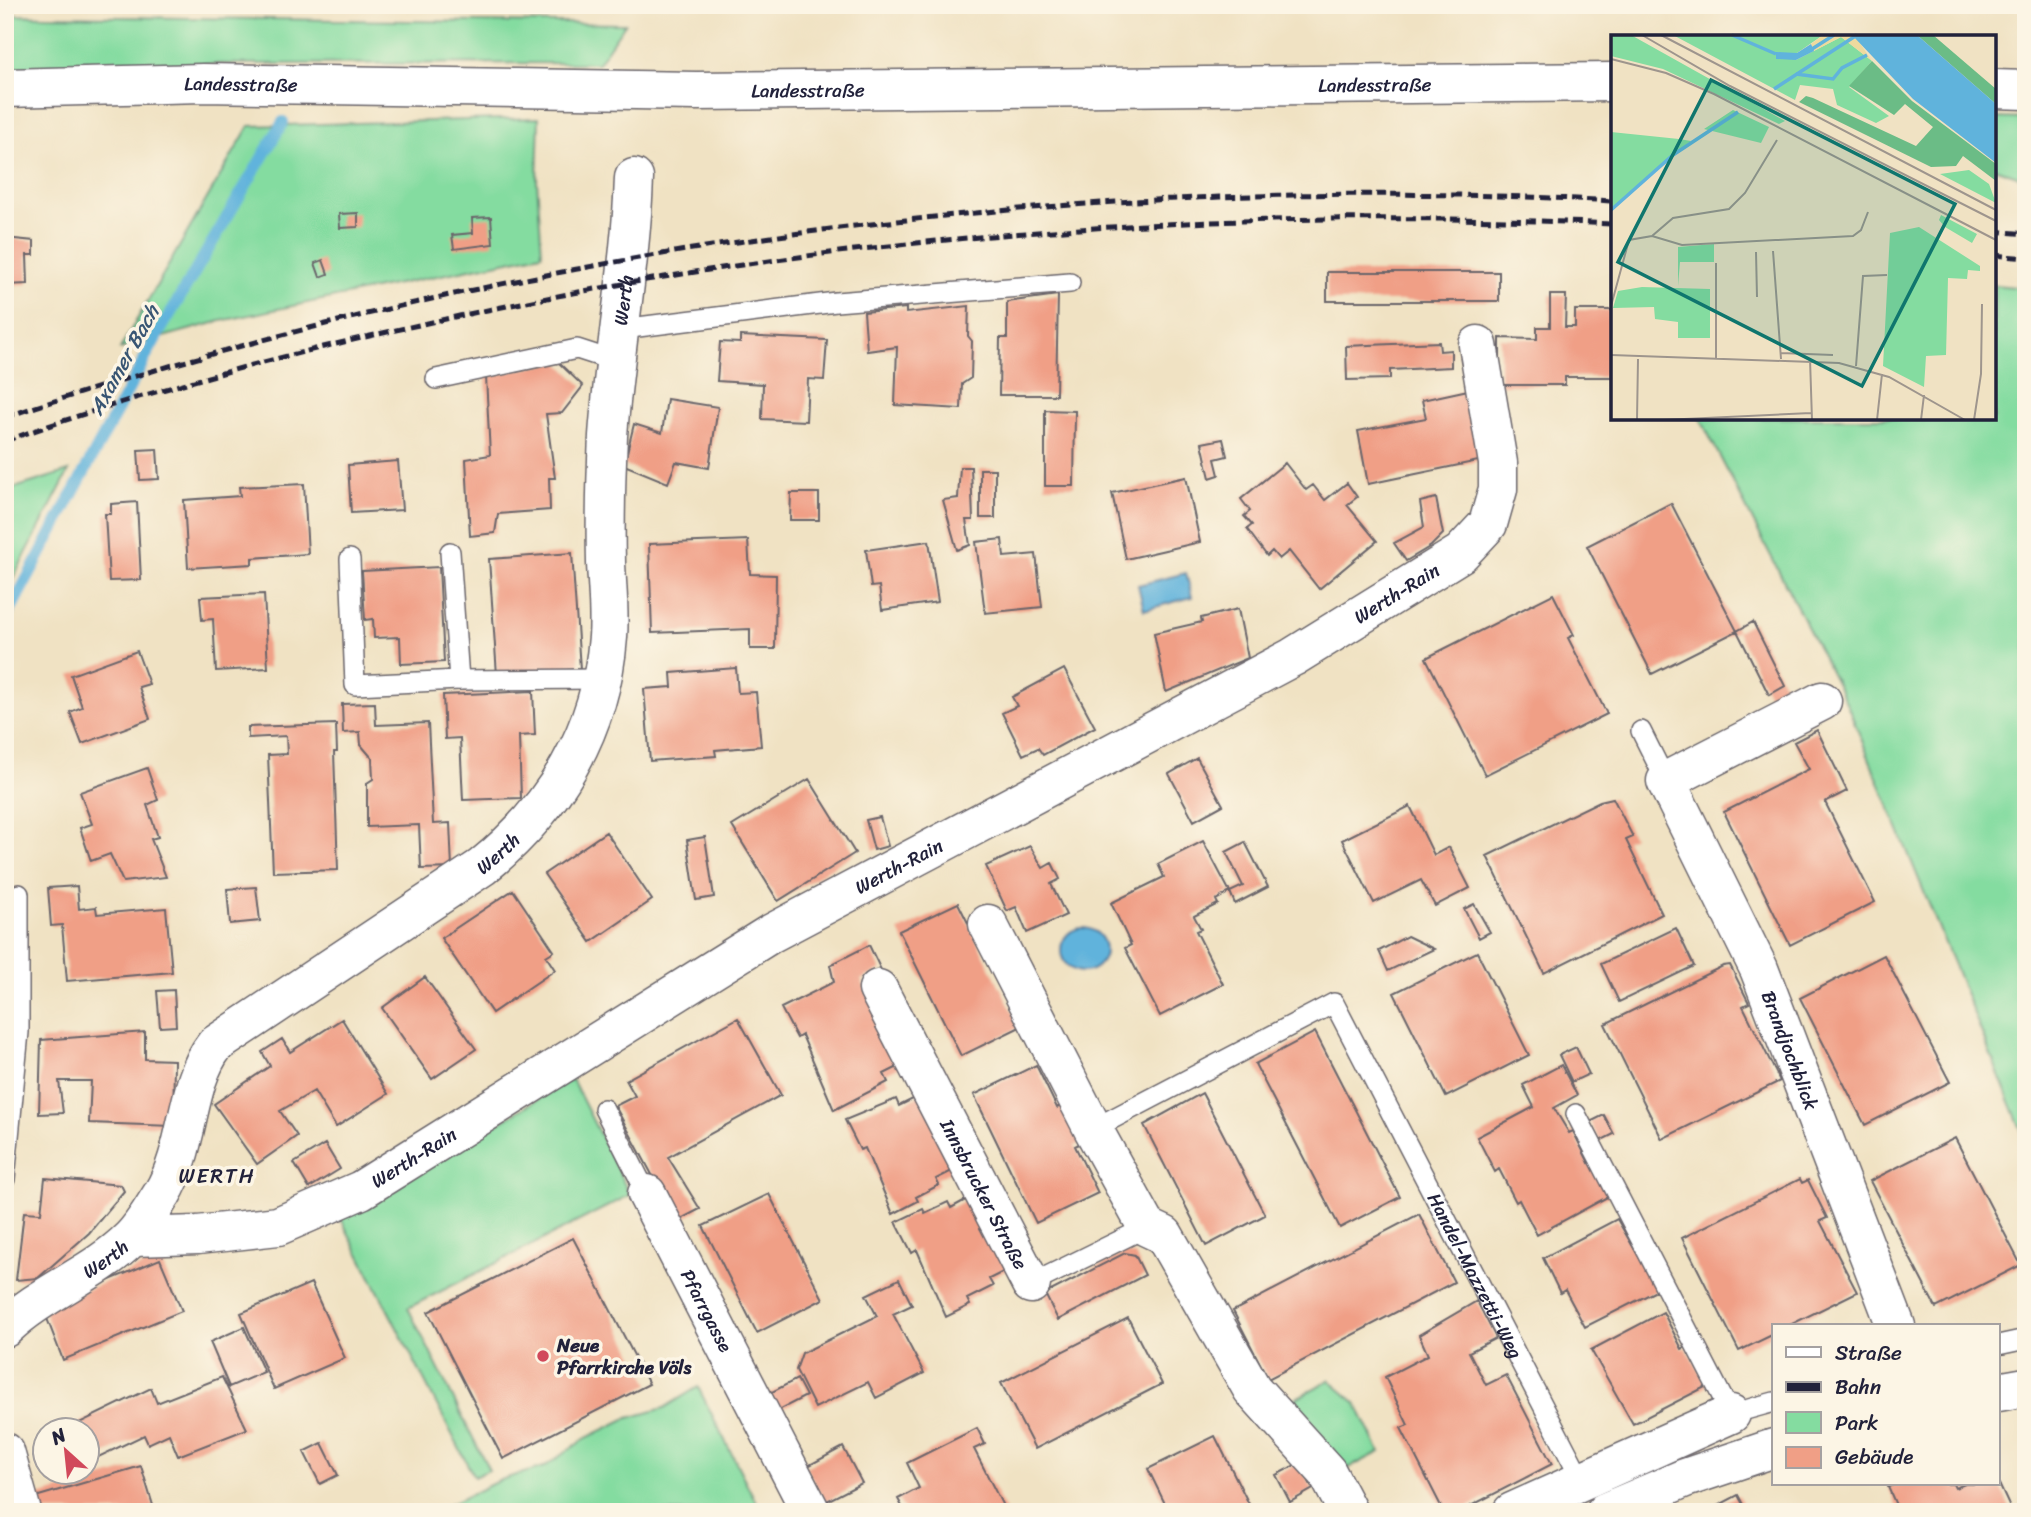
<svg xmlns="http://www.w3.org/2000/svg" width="2031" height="1517" font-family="Sriracha,sans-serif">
<rect width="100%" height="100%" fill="#fcf5e5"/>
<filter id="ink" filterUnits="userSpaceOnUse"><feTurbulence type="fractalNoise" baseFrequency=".0143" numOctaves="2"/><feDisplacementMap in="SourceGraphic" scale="14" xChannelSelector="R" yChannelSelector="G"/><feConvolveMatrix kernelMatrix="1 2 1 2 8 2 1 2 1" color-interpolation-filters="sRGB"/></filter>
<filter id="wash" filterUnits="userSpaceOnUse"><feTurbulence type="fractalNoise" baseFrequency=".00686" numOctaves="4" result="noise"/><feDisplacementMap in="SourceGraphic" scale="28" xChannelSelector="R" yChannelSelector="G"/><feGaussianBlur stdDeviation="1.57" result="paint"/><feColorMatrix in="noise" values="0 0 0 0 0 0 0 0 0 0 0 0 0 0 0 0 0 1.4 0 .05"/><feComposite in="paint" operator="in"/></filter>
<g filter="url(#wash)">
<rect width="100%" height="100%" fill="#f0e2c3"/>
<path fill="#84dca0" stroke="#537f6e" stroke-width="2" d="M5,15L48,16L625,24L598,63L205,64L5,71Z
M539,118L537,181L542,254L221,321L120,349L249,126Z
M1994,118L2026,119V179L1994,168Z
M1994,285L2026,288V1141L1847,704L1700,418H1994Z
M69,471L5,594V491Z
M572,1079L630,1195L408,1308L489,1470L474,1477L340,1217Z
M1329,1380L1356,1403L1380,1452L1347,1469L1282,1406Z
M698,1387L761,1512H435L500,1480L544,1467L586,1438L625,1419L664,1408Z"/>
<path fill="#60b3dc" stroke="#416a8c" stroke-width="2" d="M1186,573L1192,597L1144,610L1138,585Z
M1061 950a22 22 0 1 1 44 0a22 22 0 1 1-44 0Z"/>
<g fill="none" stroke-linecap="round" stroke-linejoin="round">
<path stroke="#60b3dc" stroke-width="12" d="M5,620L156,338L283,122"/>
</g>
<g id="blocks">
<path fill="#f09f86" d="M358,213V227L340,228L339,214Z
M491,217L493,244L454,249L452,235L473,233L472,218Z
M5,238L34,241V255H27L28,284L5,285Z
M323,260L328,274L320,277L315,263Z
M1327,272H1499V301H1327Z
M1058,295L1056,395H999L1000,338H1007V302Z
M1550,295H1566L1565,327H1575V310H1613V377H1565V385H1500V338L1537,339V327H1550Z
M969,306L968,336L972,341L971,378L962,384L961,409L895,405L897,347L867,351L864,312L906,308V313Z
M740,336L827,340L824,380L808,379L806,421L762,419L763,384L717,381L720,342L740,343Z
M1439,342L1440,351L1451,350V367L1390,370V379L1347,380L1346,346Z
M558,362L583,386L562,413L546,414L555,478H549L550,510L498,514L495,533L470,536L466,459L490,455L486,376Z
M1468,390L1483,460L1368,484L1358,431L1426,418L1422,400Z
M667,399L718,407L709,468L676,462L668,483L624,465L634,424L662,433Z
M1045,410L1075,411L1074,486H1045Z
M1223,439L1227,456L1215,459L1219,475L1210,478L1202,443Z
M157,449L159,479L140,480L138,450Z
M398,461L402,510L351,513L348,465Z
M1285,463L1306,490L1313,485L1325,500L1347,483L1357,497L1347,505L1377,541L1319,589L1289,551L1279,559L1272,551L1267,556L1247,529L1252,525L1244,516L1250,511L1241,499Z
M960,467H971L973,520H966L970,545L957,550L943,500L958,498Z
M980,469H995V518H980Z
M1186,477L1200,542L1126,559L1112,493Z
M304,484L308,554L252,558V564L188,568L184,500L240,496L239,487Z
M791,493H819V520H790Z
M1436,498L1443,534L1431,546L1406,561L1394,543L1424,527L1420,502Z
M137,502L141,580L109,581L105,514H111V504Z
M1671,503L1737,631L1652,674L1587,546Z
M1002,539L1004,557L1036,554L1042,607L985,613L976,542Z
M748,540L750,574L776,575L775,649H750V629L652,633L649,544Z
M929,541L938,602L882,610L879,586L871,587L866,550Z
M572,553L580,669L497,675L489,559Z
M439,567L444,662L401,664L400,637L374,638L373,619L365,620L362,571Z
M264,594L268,668L216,671L213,619L202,620L200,597Z
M1553,594L1574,635L1568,638L1607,714L1485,775L1426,658Z
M1238,609L1248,658L1166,692L1154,633L1202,622L1201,618Z
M1753,622L1785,686L1769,695L1737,631Z
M137,651L149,684L139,687L150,719L82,744L70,712L82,707L71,675Z
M736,668L738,693L756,692L761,746L715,750L716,756L650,761L644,689L672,687L671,673Z
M1064,669L1095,727L1043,755L1038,748L1023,755L1002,713L1017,706L1012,697Z
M533,691L535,735L519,736L521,798L463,800L460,738L445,739L443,695Z
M375,703L376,725L428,723L433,824L450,823L452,868L421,869L419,825L367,827V783L373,779L372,758L361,745L360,732L343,733L342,704Z
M336,724L337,752H334L338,870L273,872L268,755L287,754L286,736L248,738V727Z
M1817,730L1847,791L1825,802L1875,902L1790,945L1724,812L1809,769L1794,742Z
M1197,758L1223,805L1194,821L1169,774Z
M147,768L158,800L147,805L158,837L151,839L166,877L123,882L110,854L91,861L80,828L92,824L80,792Z
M809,779L855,853L778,901L732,826Z
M1613,798L1633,837L1626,840L1662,914L1544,973L1487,856L1600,801Z
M1410,806L1434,855L1449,847L1470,888L1435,906L1421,880L1374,903L1342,840Z
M880,817L888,846L874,850L866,820Z
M606,832L652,900L591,942L544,874Z
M705,837L714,897L696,900L687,840Z
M1203,841L1230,892L1216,900L1218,904L1194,916L1201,929L1196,931L1223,984L1160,1016L1125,948L1131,945L1111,903L1164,877L1158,864Z
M1245,842L1268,887L1235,904L1230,892L1243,886L1226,852Z
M1030,846L1043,868L1052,863L1060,879L1051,884L1066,915L1027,933L1016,907L1007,911L986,866Z
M77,886L79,909L96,907L97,914L166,908L172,972L67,981L62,925L51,926L48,888Z
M256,887L260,921L230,924L227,889Z
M513,890L554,951L546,956L555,970L492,1013L441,938Z
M958,903L1020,1027L961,1056L899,931Z
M1474,904L1490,932L1479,938L1464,909Z
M1676,928L1694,966L1619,1002L1601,964Z
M1407,936L1434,949L1388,971L1379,951Z
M869,945L881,970L861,980L906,1063L884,1074L888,1082L834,1110L802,1035L797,1038L781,1008L834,982L830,965Z
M1477,952L1529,1055L1446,1097L1394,993Z
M1884,955L1950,1082L1865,1125L1800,998Z
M1730,965L1749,1003L1743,1006L1780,1081L1662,1139L1605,1024L1723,966Z
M425,977L476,1049L432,1079L382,1008Z
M174,990L176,1026L160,1027L157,991Z
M738,1018L781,1095L668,1157L700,1209L677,1221L615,1106L635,1096L626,1080Z
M342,1019L388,1094L336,1127L314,1091L280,1111L297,1136L257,1164L214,1104L270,1066L262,1052L282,1039L290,1052Z
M145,1032V1059L174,1060L173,1126L89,1123L91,1081H59L63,1113L39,1114L41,1040Z
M1315,1032L1400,1197L1340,1228L1255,1064Z
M1576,1047L1589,1074L1572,1082L1559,1055Z
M1036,1065L1057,1108L1065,1104L1083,1142L1075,1146L1098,1193L1036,1223L974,1095Z
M1561,1065L1577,1095L1554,1108L1569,1133L1573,1131L1589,1163L1592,1161L1611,1195L1537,1235L1519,1200L1516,1202L1499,1169L1495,1172L1477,1137L1534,1107L1523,1085Z
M927,1092L964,1165L936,1179L939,1185L916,1197L918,1201L893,1214L865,1148L860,1150L845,1120L896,1099L899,1106Z
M1202,1093L1265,1215L1206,1246L1144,1125Z
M1604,1115L1614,1134L1600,1141L1590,1122Z
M1955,1138L2021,1265L1936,1308L1870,1181Z
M325,1144L340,1169L309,1188L294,1163Z
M45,1178L121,1185L124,1191L89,1233L38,1278L16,1280L24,1212L41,1213Z
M1800,1179L1802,1183L1808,1180L1827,1218L1820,1221L1857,1292L1788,1326H1774V1334L1739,1351L1682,1238Z
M980,1192L1017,1265L989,1279L993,1286L967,1299L970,1305L946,1317L917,1250L912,1253L896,1222L923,1209L925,1213L948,1202L951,1208Z
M769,1194L823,1299L757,1333L703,1226Z
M1419,1214L1454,1282L1268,1379L1233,1311Z
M1617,1219L1658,1290L1585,1327L1565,1290L1560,1293L1543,1258Z
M573,1238L649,1384L503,1459L428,1312Z
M1125,1253L1135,1255L1145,1275L1058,1320L1045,1294Z
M160,1259L182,1311L63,1360L43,1308Z
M899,1279L912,1305L893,1314L924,1373L876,1398L868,1382L815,1408L796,1370L802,1353L877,1316L866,1295Z
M311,1283L345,1358L274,1389L241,1313Z
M1477,1301L1496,1338L1469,1352L1486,1385L1506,1375L1552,1464L1459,1512H1444L1401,1428L1408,1425L1385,1377L1428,1355L1419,1335Z
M1663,1312L1682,1349L1686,1347L1707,1386L1633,1424L1591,1350Z
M1128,1318L1162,1384L1035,1449L1001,1383Z
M244,1327L264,1372L229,1387L210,1342Z
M222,1377L247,1429L178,1456L169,1434L148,1444L144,1435L88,1462V1430H74L73,1426L151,1388L157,1403Z
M797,1379L806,1396L777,1411L768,1394Z
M977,1428L985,1444L974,1449L1006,1512H905L898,1499L919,1488L907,1463Z
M1215,1436L1253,1512H1169L1148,1469Z
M322,1443L338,1475L320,1484L304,1452Z
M843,1447L862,1483L825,1502L806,1467Z
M1299,1463L1313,1489L1290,1502L1276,1475Z
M141,1466L155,1512H36L32,1498Z
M1895,1484H1953L1955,1488L1965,1484H1999L2012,1512H1899L1888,1487Z
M1738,1495L1747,1512H1706Z"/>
</g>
</g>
<g filter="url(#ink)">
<use href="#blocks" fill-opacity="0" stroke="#6a656b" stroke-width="2"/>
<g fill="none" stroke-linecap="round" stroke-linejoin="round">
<defs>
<g id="service">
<path d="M622,329L836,302L1070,283"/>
<path d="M436,379L577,349L617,362"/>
<path d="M450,552L459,680L601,679"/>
<path d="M350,559L355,685L459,680"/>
<path d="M1641,731L1666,781"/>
<path d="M604,1109L647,1194"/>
<path d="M1576,1114L1731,1414L1774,1402"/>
<path id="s1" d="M1093,1129L1334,1003L1581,1479"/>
<path d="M5,1179L19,1032V894"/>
<path d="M1031,1284L1147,1227"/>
<path d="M1998,1345L2026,1339"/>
</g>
<g id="minor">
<path id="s2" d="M1822,701L1666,781L1759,969L1896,1326"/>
<path d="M988,924L1093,1129L1147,1227L1164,1235L1252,1389L1327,1472L1348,1512"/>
<path id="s3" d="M878,989L1031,1284"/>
<path id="s4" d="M647,1194L811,1512"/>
<path id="s5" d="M133,1237L198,1235L278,1226L361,1190L770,934L1293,657L1461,553L1488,524L1498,489V463L1478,345"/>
<path id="s6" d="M5,1328C42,1292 95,1274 131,1238C143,1226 153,1208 162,1194C190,1148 185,1083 215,1045L482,867C554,809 601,731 608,637C610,613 607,587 606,563C605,521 606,479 608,436C614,350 631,265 634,178"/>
<path d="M5,1452L22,1512"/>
<path d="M1512,1512L1731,1414"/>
</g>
<path id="tertiary" d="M1998,1392L2026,1387
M1605,1512L1685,1478L1774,1448"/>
<g id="secondary">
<path id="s7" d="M5,88L203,83L696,91L1613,82"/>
<path d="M1994,89L2026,90"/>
</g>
</defs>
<use href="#service" stroke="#6a656b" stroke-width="22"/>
<use href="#minor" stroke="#6a656b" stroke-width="41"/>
<use href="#tertiary" stroke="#6a656b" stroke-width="41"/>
<use href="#secondary" stroke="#6a656b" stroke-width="41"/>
<use href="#service" stroke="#fff" stroke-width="19"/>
<use href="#minor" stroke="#fff" stroke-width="38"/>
<use href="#tertiary" stroke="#fff" stroke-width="38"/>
<use href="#secondary" stroke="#fff" stroke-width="38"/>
<path stroke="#22223b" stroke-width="5" stroke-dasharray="10 5" stroke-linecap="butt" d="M1994,231L2026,234
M1994,255L2026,258
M5,417C521,246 1070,170 1613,201
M5,441C142,392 282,355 423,324C814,236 1213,205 1613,224"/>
</g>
</g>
<circle fill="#d1495b" stroke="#fcf5e5" stroke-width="2.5" cx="543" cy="1356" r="7"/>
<g text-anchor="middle" stroke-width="7" stroke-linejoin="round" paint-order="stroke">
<g font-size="19" fill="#22223b" stroke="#fcf5e5">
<text dy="7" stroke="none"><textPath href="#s7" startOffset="1370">Landesstraße</textPath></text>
<text dy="7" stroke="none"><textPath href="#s7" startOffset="236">Landesstraße</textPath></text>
<text dy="7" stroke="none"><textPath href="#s7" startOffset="803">Landesstraße</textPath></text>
<text dy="7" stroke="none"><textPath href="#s6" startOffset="1297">Werth</textPath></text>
<text dy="7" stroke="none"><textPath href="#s5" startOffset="1432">Werth-Rain</textPath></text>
<text dy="7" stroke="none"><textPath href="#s6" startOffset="710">Werth</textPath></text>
<text dy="7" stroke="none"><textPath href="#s5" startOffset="864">Werth-Rain</textPath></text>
<text dy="7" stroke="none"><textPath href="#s2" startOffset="472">Brandjochblick</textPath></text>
<text dy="7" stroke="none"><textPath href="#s5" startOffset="298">Werth-Rain</textPath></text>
<text dy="7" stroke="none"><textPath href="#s3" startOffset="231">Innsbrucker Straße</textPath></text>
<text dy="7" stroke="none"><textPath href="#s6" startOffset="122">Werth</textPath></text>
<text dy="7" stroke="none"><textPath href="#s1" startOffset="579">Handel-Mazzetti-Weg</textPath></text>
<text dy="7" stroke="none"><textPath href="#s4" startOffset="131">Pfarrgasse</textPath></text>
</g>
<g font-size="19" font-weight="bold" fill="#22223b" stroke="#fcf5e5" text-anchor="start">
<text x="557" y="1352">Neue<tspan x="557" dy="22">Pfarrkirche Völs</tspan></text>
</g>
<g font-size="21" font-style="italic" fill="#385573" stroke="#fcf5e5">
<text transform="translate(124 360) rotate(-61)" y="7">Axamer Bach</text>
</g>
<g font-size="21" letter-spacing="2" fill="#22223b" stroke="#fcf5e5">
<text x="217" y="1183">WERTH</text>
</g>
</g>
<g transform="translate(1611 35)">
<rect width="385" height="385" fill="#f0e2c3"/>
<path d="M0,0H20L174,86L168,89L52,34L0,21ZM62,0H212L186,18L174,19L185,25L230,2L261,26L238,52L278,81L265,88L226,70L222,54L189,50L184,65ZM122,75L158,92L150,108L93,94ZM0,97L68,104L80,106L0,174ZM358,135L378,149L385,168L329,139ZM330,180L366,199L361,208L334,192L328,185ZM308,192L369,231V236L357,235L356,244L337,243L335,320L315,321L313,352L272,331L279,198ZM103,209V227H69L67,251V212ZM31,252L99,254V303H67V287L44,284L43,272L2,273L7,256Z" fill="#84dca0"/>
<path d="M306,0H322L385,54V69ZM261,26L301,66L385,129V146L352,121L345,131L320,132L188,67L195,61L202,63L305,111L322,92L294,69L283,80L238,51Z" fill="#6bbc86"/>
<path d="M212,0L244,1L261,26L230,2L203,16L200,9Z" fill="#eeda9e"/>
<path d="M241,0H306L385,69V128L302,64ZM200,9L203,16L185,25L165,24V17L186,18Z" fill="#60b3dc"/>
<path fill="none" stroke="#60b3dc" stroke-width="3.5" d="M121,0L165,19M201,14L223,0M185,39L222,44L231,33L256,20M163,54L246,0M0,175L62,120L127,77"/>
<path fill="none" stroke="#9e958d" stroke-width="2" d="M31,0L119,51L385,186M50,0L385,175M0,24L55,38L103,59L385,205M41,201L71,210L242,201L250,195L257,177M162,216L170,324M145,217L146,262M105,228V324M0,271L18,205L41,201L62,183L118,174L134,158L166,105M170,318L222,320M0,320L228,328L278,342L354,385M199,324L201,385M245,331L252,241L276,240M26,385L27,324M52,385L200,378M266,385L271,339M310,385L313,360M363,385L370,339L371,269"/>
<path fill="#0f766e" fill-opacity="0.15" stroke="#0f766e" stroke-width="3.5" d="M100,45L344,169L251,351L7,227Z"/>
<rect width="385" height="385" fill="none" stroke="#22223b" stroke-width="3.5"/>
</g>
<rect width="2031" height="1517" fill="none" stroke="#fcf5e5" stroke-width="28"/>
<rect x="1772" y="1324" width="228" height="161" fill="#fcf5e5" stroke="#a5a1a1" stroke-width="2"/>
<rect x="1786" y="1347" width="35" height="10" fill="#ffffff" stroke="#a5a1a1" stroke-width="2"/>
<text x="1835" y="1360" font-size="21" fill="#22223b">Straße</text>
<rect x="1786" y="1382" width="35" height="10" fill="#22223b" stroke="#a5a1a1" stroke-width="2"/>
<text x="1835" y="1394" font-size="21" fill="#22223b">Bahn</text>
<rect x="1786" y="1412" width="35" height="21" fill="#84dca0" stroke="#a5a1a1" stroke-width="2"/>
<text x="1835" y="1430" font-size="21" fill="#22223b">Park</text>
<rect x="1786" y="1447" width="35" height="21" fill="#f09f86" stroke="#a5a1a1" stroke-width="2"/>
<text x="1835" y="1464" font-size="21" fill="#22223b">Gebäude</text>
<g transform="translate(66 1451) rotate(333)"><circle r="33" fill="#fcf5e5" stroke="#a5a1a1" stroke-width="2"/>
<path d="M0-5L12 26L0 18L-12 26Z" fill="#d1495b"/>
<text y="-10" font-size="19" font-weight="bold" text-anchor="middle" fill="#22223b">N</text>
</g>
</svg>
